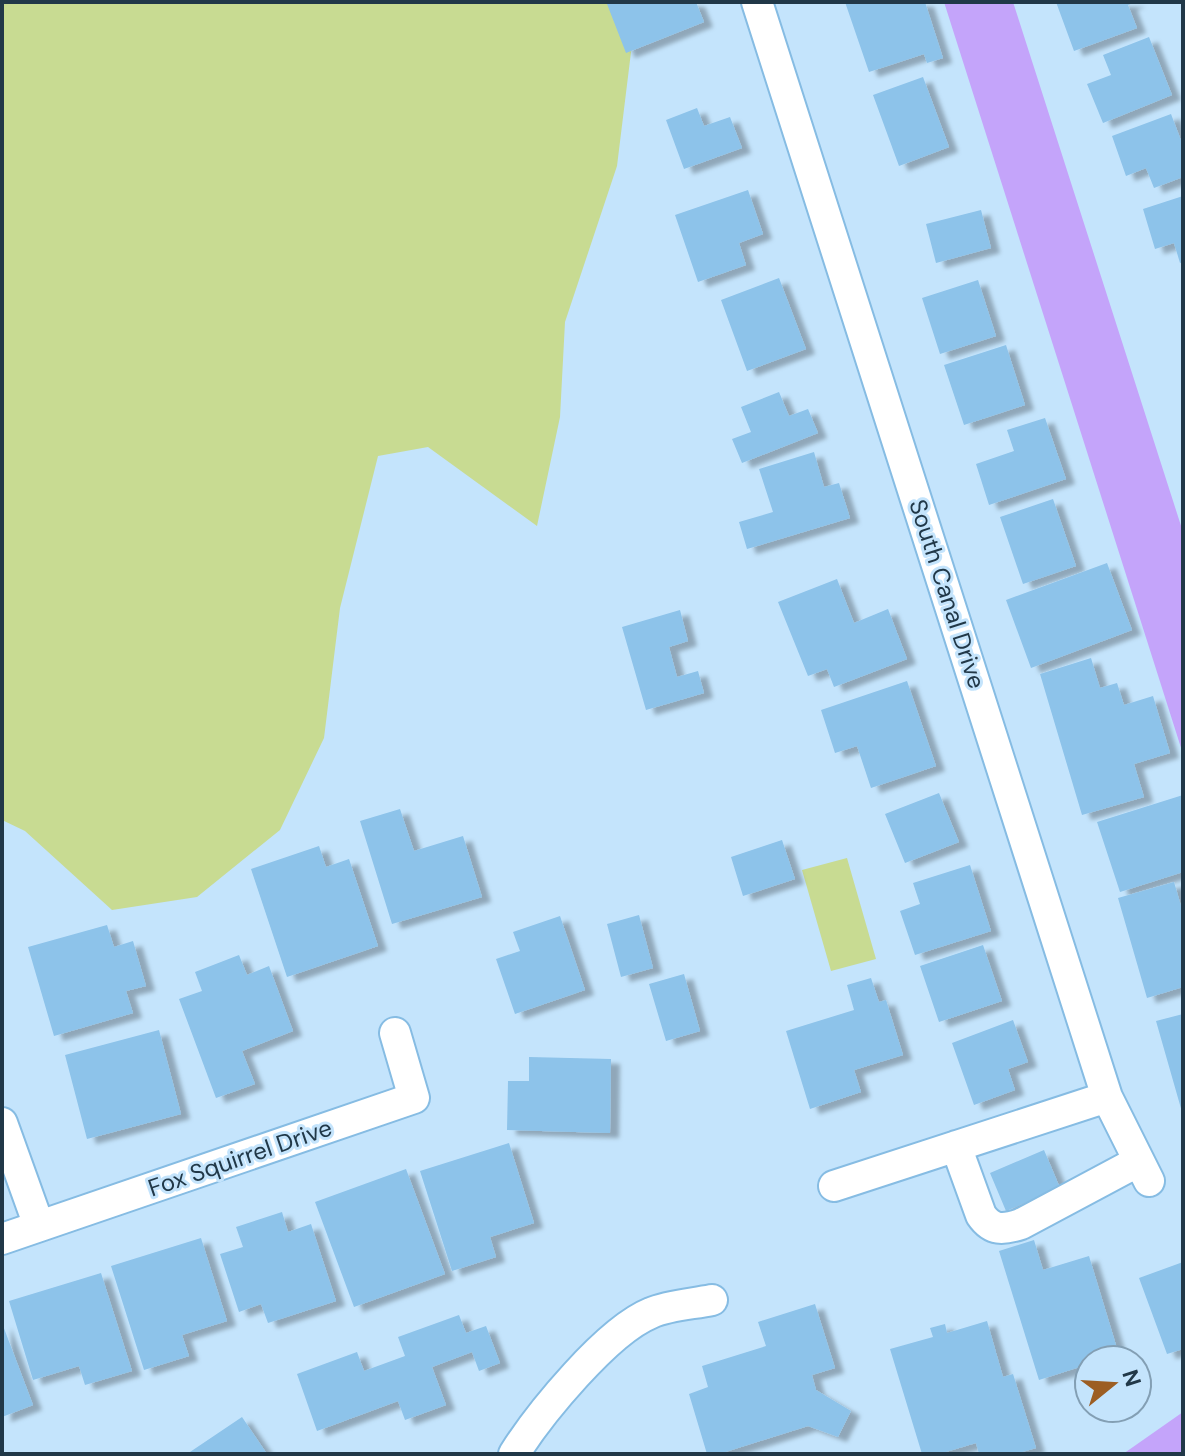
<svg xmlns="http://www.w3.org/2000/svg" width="1185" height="1456" font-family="'DM Sans',sans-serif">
<defs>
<filter id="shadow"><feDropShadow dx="9" dy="5" stdDeviation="2" flood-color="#0004"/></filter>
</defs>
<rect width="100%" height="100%" fill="#c4e4fc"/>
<path fill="#c8db92" d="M2,2H624L633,36L617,166L565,322L560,417L537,526L428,447L378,456L340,608L324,738L280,830L197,897L112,910L25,831L2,820Z
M847,858L876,959L831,971L802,870Z"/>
<path fill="#c4a4fa" d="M944,2H1013L1183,532V754Z
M1183,1412V1454H1123Z"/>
<path fill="#8dc3ea" filter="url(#shadow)" d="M613,2H696L704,22L626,53L607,4Z
M845,2H925L943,58L927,63L924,54L869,72Z
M1056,2H1137L1128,5L1137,28L1074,51Z
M1149,37L1172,95L1103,123L1087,84L1111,75L1103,55Z
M923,77L949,147L899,166L873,95Z
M697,108L704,126L730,117L742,148L684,169L666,120Z
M1171,114L1183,146V177L1154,188L1146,168L1126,176L1112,136Z
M748,190L763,234L739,243L746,265L698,282L675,215Z
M1183,196V262L1180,263L1174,243L1155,249L1143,209Z
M981,210L991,248L936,263L926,224Z
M779,278L806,349L747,371L721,300Z
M978,280L996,336L940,354L922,298Z
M1006,345L1025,405L964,425L944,365Z
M779,392L789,416L808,409L818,433L742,463L732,439L751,432L741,407Z
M1045,418L1066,479L989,505L976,464L1014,451L1007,430Z
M814,452L824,487L839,483L850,518L747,549L739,522L773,512L759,469Z
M1053,499L1076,566L1023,584L1000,517Z
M1107,563L1132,630L1031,668L1006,600Z
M837,579L854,623L888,609L907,659L834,687L827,669L808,676L778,602Z
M680,610L688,641L669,647L677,677L698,671L704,693L646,710L622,627Z
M1091,658L1100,688L1117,683L1124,705L1153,696L1170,753L1134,764L1144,797L1082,815L1040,674Z
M907,681L936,766L871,788L857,746L835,753L821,710Z
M939,793L959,842L905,863L885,814Z
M1183,795V872L1120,892L1097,822Z
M400,809L414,851L463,836L482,897L392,924L360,821Z
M782,840L795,879L743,896L731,857Z
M319,846L326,867L349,859L378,946L287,977L251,869Z
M970,865L991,931L915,955L900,911L920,904L913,883Z
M1174,882L1183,913V987L1147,998L1118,898Z
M639,915L653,968L621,977L607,924Z
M560,916L585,990L515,1014L496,959L520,951L513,932Z
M107,925L114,947L133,941L146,986L126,991L133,1013L54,1036L28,947Z
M983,945L1002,1001L939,1022L920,966Z
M239,955L247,975L269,966L293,1031L242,1051L255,1084L216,1098L179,999L202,991L195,972Z
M684,974L700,1031L666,1041L649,984Z
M871,978L879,1002L886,1000L903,1055L854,1070L861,1092L810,1109L786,1031L854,1010L847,985Z
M1183,1014V1112H1182L1156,1021Z
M1013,1020L1028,1062L1008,1069L1015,1090L974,1105L952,1043Z
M159,1030L181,1114L87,1139L65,1055Z
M529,1057L611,1059L610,1133L507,1130L508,1081H529Z
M509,1143L534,1223L490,1237L496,1257L452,1271L420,1171Z
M1044,1150L1060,1188L1006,1211L990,1173Z
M406,1169L445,1274L354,1307L315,1202Z
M282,1212L288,1232L311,1224L336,1301L268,1323L261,1304L239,1312L220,1254L243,1247L236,1227Z
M201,1238L227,1321L182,1335L189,1356L144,1370L111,1266Z
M1034,1240L1043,1270L1089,1256L1119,1355L1103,1360H1089V1364L1039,1380L999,1251Z
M1183,1262V1349L1167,1354L1139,1278Z
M101,1273L132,1371L85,1385L79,1366L33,1380L9,1301Z
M815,1304L835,1368L812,1375L816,1390L851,1411L838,1437L808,1426L719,1454H707L689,1394L708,1387L702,1366L766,1346L758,1322Z
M459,1315L466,1333L486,1326L500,1363L479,1371L472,1352L432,1367L446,1405L405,1420L398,1401L317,1431L297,1374L357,1352L364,1371L405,1356L398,1337Z
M987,1321L1003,1377L1013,1374L1036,1448L1015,1454H979L976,1443L939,1454H922L890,1349L933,1337L930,1328L945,1324L947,1333Z
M2,1323L33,1405L2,1417Z
M242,1417L267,1454H187Z"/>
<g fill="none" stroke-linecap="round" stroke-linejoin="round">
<defs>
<path id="minor" d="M757,2L1107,1097L1149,1181
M2,1123L39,1226
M956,1146L981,1215C992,1231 1003,1230 1021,1224L1139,1161
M834,1186L1107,1097
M2,1239L414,1098L395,1033
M514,1454C540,1413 607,1331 651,1313C669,1305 693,1304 712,1300"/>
</defs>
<use href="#minor" stroke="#86bce3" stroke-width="34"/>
<use href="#minor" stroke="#fff" stroke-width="30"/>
</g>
<g text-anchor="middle" stroke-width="6" stroke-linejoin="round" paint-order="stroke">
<g font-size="24" fill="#213848" stroke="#c4e4fc">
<text transform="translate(947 594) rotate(72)" y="8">South Canal Drive</text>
<text transform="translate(240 1158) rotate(-19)" y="8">Fox Squirrel Drive</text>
</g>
</g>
<rect width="1185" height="1456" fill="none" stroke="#213848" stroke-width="8"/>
<g transform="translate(1113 1384) rotate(72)"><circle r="38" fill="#c4e4fc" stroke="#839fb4" stroke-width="2"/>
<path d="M0-6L14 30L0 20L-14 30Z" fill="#9c5e23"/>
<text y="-12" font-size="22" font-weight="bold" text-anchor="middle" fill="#213848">N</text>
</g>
</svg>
